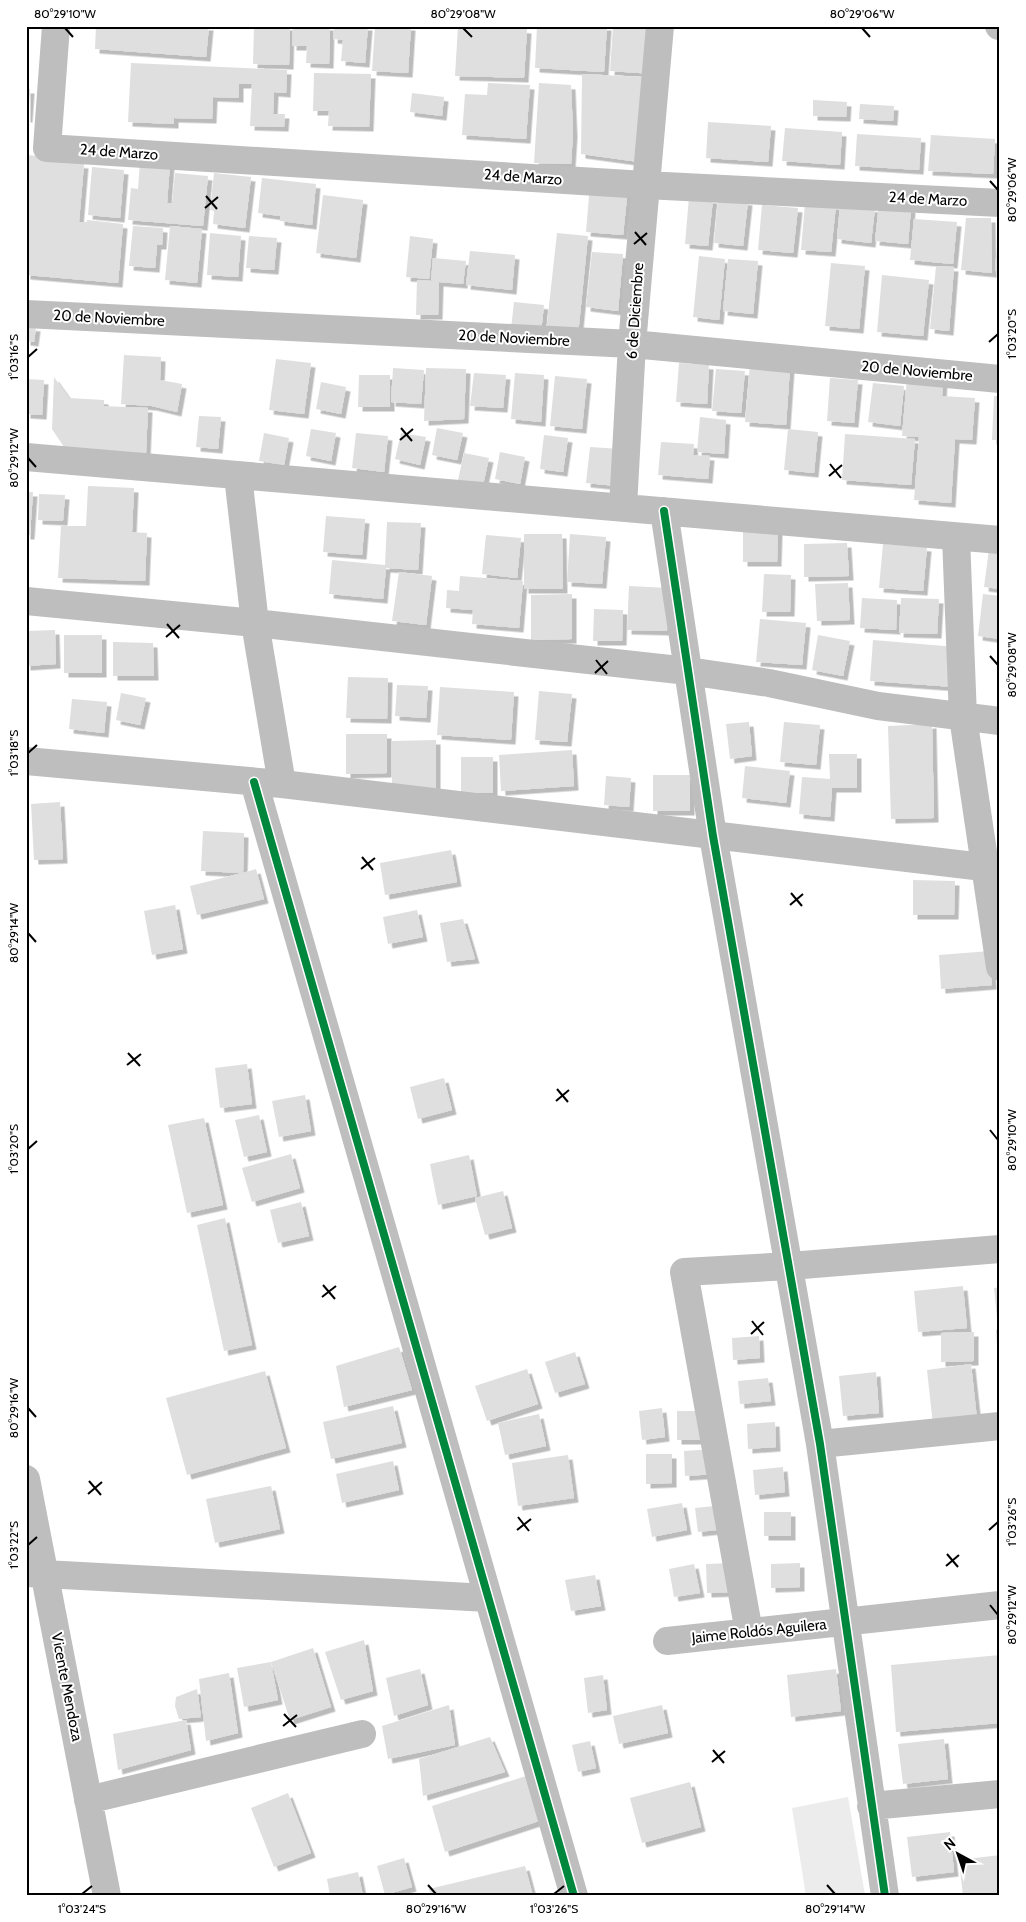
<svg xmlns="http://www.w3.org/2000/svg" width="1026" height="1922" font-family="Cabin,sans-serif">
<defs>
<filter id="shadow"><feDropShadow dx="4.5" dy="4.5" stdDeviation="0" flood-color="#0004"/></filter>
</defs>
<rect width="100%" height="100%" fill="#fff"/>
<path fill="#ececec" d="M848,1797L865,1895L806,1896L792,1808Z"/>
<path fill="#dfdfdf" filter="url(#shadow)" d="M96,26H209L206,57L95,49Z
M254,26H290L289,65L253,64Z
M293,26H330L329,64L306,63L307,46H292Z
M334,26H368L365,63L341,61L343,40L333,39Z
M375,26H411L408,73L372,71Z
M458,26L527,29L524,78L455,76Z
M537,26H607L604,72L535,68Z
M613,26H650L653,74L610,71Z
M131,63L287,70L286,93L274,92L273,114H285L284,127L250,126L252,84H239V98L213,97L212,119L174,118V124L128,122Z
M314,73L371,74L369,127L328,126L329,111H313Z
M582,74L645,77L639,162L581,154Z
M488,83L530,85L526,139L462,135L465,94L487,95Z
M539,83L571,85L573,133L571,164L534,163Z
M26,89H30L28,118H26Z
M412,93L444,97L442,116L410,112Z
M813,100L847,102L846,117L813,116Z
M860,104L894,106L893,121L859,119Z
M708,122L771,126L768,162L706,158Z
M785,128L842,132L840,165L782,161Z
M857,134L921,138L919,170L855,166Z
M931,135L995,139L993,174L928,171Z
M26,155L51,157V161L84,164L79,222H87V220L123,224L118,283L26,275Z
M140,162L170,164L167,203H172L175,173L208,176L203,226L128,220L131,188L138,189Z
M92,167L124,170L120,218L88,215Z
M214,173L251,177L245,228L213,224L214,211L210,210Z
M262,178L316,184L312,225L280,221V216L258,213Z
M590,184L628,188L623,235L586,232Z
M323,195L363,200L356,258L316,253Z
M689,197L713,199L708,246L685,244Z
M718,198L748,201L743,246L714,243Z
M805,203L836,205L831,252L801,250Z
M879,204L911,208L908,244L875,241Z
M762,205L798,208L793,253L758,250Z
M840,205L875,208L871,243L837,239Z
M966,218H991L992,273L961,270Z
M914,219L957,222L953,264L910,260Z
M133,226L163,228L162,245H157L155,268L129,266Z
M170,226L202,229L197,283L165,280Z
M998,231H1000V271H995Z
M210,233L241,236L238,277L207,275Z
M557,233L588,236L577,345L545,342Z
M249,236L277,238L274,270L246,268Z
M410,236L433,239L429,279L406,277Z
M470,251L515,255L512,290L466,285Z
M592,252L623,254L618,311L586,307Z
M699,256L725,259L719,320L693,317Z
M433,258L466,261L463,284L439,282L438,315H416L417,280L431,281Z
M728,259L758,261L753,314L723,311Z
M831,263L865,266L859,329L825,326Z
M936,266L954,267L949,331L930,329Z
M882,275L929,280L923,336L877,332Z
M514,302L544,305L540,341L510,338Z
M26,326L36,327L34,342L26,341Z
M124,355L161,357L160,380L182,384L177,412L152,406L121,404Z
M276,359L311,363L304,414L269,410Z
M679,363L709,365L707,404L676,402Z
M750,364L790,367L786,425L745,422Z
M393,368L424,370L421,404L391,402Z
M426,368L466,369L464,419L424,421Z
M716,369L745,371L741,413L712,411Z
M474,373L506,375L503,408L470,406Z
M515,373L544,375L541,422L511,419Z
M359,375H390V407H358Z
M555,376L587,379L582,429L550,426Z
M54,377L69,398L104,400V406L148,408L146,453L66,450L52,429Z
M830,378L858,380L854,423L827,421Z
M907,378L943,380L942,396L975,398L972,440L955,439L951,503L914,500L919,437L902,436Z
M26,379L44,380L42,415L26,414Z
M321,382L346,387L341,414L316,409Z
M873,383L904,386L900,426L868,422Z
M994,396H1000V440H992Z
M199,416L221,417L218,449L196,447Z
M700,417L726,420L724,454L697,452Z
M437,428L463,433L457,460L432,455Z
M311,429L336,433L331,461L306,456Z
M788,429L818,432L814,473L784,470Z
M264,433L289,438L284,465L259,461Z
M356,433L388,436L384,472L352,468Z
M401,433L426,437L420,465L395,459Z
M845,434L915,439L911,485L842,480Z
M544,435L568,438L563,472L540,469Z
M661,442L694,444L693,455L710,456L708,479L658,475Z
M590,447L621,449L617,486L586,483Z
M500,452L525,457L520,484L495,479Z
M464,453L489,458L483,485L458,480Z
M88,486L134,488L132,532L147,533L145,581L58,578L61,526H86Z
M26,492H33L30,535H26Z
M39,494L65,495L63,521L38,520Z
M326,516L365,519L362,555L323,552Z
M387,522L421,523L418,570L386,568L383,599L329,594L332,560L385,565Z
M743,530H778L777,562H743Z
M524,534H562L563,589H524Z
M570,534L606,537L602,584L567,582Z
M486,535L521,538L517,578L482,574Z
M990,542L1000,543V589L984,587Z
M847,543L849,576L804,577V544Z
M883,544L927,547L923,591L879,588Z
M399,572L432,576L426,625L392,621Z
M764,574L791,575L790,612H762Z
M460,576L523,581L519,628L472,624L473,610L446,608L447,590L459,591Z
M848,583L850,620L817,621L815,584Z
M629,586L668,588L667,631L627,630Z
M572,594V639L531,640V595Z
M983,594L1000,596V639L978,636Z
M862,598L897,600L896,630L860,628Z
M901,598L939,599L937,634L899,633Z
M594,609L623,610L622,641H593Z
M760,619L806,623L802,665L756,662Z
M55,630L56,664L26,666V631Z
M64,635H102V673H64Z
M818,635L850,641L843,676L812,670Z
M873,640L956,647L954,687L870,681Z
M113,642L153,643L154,676H113Z
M348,677L388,678L387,719L346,718Z
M397,685L428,686L426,718L395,716Z
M440,687L514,692L511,740L437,735Z
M539,691L572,694L567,742L535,740Z
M121,693L146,698L140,725L116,720Z
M72,699L107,702L104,733L69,729Z
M749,722L752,756L730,759L726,724Z
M784,722L820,725L816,765L780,762Z
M932,724L934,818L891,819L888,726Z
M346,734H387V773L346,774Z
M436,740V792H392V741Z
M572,750L574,786L501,791L499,755Z
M829,754H857V788H832L830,817L799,814L802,777L830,779Z
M461,757H493V793H461Z
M745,766L790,771L786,803L742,798Z
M653,775H690V811H653Z
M606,776L631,778L629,807L604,805Z
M60,802L63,859L34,860L31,804Z
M203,831L244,833L243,873L256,869L264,899L197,915L190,886L242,873L201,871Z
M451,850L457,882L385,895L380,863Z
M913,880L955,881L954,915H913Z
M175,905L183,949L152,955L144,911Z
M417,910L423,937L388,944L383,917Z
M463,919L475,959L447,962L440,923Z
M990,951L992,985L941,989L939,955Z
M247,1064L252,1104L220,1108L215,1068Z
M444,1078L452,1110L418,1119L410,1087Z
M305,1095L311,1131L279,1137L272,1101Z
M259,1115L267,1152L244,1157L235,1120Z
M204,1118L223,1205L187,1213L168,1125Z
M291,1154L300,1188L252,1202L242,1168Z
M469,1155L477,1196L438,1205L430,1164Z
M503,1191L512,1228L485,1235L475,1198Z
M301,1202L309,1236L278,1243L270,1210Z
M225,1218L252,1345L224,1351L197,1225Z
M963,1286L967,1328L918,1332L914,1291Z
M1000,1287V1318H997L994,1288Z
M1000,1329V1360H998L996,1330Z
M974,1332V1361L941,1362V1333Z
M759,1336L760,1358L733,1360L732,1338Z
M399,1347L412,1390L344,1407L336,1366Z
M575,1352L585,1384L555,1393L545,1362Z
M971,1364L977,1419L933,1425L927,1370Z
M527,1369L538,1404L487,1421L475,1386Z
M265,1371L286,1448L187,1475L166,1398Z
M876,1372L879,1413L843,1416L839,1376Z
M768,1378L771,1401L740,1404L738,1381Z
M393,1406L402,1443L331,1459L323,1422Z
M662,1408L665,1437L642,1440L639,1411Z
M677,1411H705L706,1440H677Z
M539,1414L546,1446L505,1455L498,1423Z
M775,1422L776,1447L748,1449L747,1424Z
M714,1449L716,1474L685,1476L684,1451Z
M646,1454H672V1483L646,1484Z
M568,1455L574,1498L518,1506L512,1463Z
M393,1461L399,1490L342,1503L336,1474Z
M783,1467L785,1492L755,1495L753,1470Z
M271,1486L280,1529L215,1543L206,1499Z
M682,1503L687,1530L652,1537L647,1509Z
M724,1505L726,1529L698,1532L695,1508Z
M764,1512H791V1536H764Z
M732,1563L733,1592L707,1593L706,1564Z
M800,1563V1587L771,1588V1564Z
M694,1564L700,1593L674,1597L669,1569Z
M595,1575L601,1606L571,1611L565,1580Z
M364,1640L373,1691L341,1700L325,1652Z
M313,1648L331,1707L290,1720L271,1662L278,1700L244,1707L237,1668L271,1662Z
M1000,1655V1723L896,1732L891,1665Z
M420,1669L428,1705L394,1716L386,1678Z
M836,1669L841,1711L791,1717L787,1675Z
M229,1673L238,1733L206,1741L199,1679Z
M603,1675L607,1710L588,1713L584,1678Z
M197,1689L201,1717L179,1719L175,1706L176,1697Z
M449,1705L455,1745L388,1759L382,1726Z
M662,1705L668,1733L619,1744L613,1716Z
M186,1720L191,1750L118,1770L113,1734Z
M490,1737L505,1772L423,1796L419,1759Z
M944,1739L948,1779L903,1784L898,1744Z
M590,1741L596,1768L578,1772L572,1745Z
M526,1776L539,1821L445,1852L432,1806Z
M690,1782L701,1827L642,1843L630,1798Z
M288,1793L311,1853L274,1867L251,1808Z
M950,1832L954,1872L912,1877L907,1837Z
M1000,1855V1896H963L959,1860Z
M404,1858L412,1887L385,1895L377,1866Z
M525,1866L533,1896H431L429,1889Z
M358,1872L363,1896H330L327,1879Z"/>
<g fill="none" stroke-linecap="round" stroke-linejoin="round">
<path stroke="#bebebe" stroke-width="28" d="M56,26L47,148L645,185L1000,203
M999,26H1000
M26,314L632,344L1000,379
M26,457L1000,540
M238,476L255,623L282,784
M623,507L632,344L660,26
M664,511L713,836L820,1444L885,1896
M956,537L963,717L1000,967
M26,601L255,623L688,671L769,683L878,706L1000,721
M26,761L282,784L1000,869
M254,782L574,1896
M820,1444L1000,1426
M26,1479L107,1896
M26,1573L488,1598
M749,1632L684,1272L790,1266L1000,1249
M667,1641L1000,1605
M88,1800L362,1734
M871,1806L1000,1794"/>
<defs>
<path id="cycleway" d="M664,511L713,836L820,1444L885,1896
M254,782L574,1896"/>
</defs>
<use href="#cycleway" stroke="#fff" stroke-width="11"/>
<use href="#cycleway" stroke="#00873e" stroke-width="8"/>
</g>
<path fill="none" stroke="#000" stroke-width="2" d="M65,28L73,37M463,28L472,37M862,28L870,37M990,181L998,190M206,196L217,209M205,208L218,197M635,232L646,245M634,244L647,233M989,342L998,334M28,357L37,349M401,428L412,441M400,440L413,429M28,458L36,467M830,464L841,478M829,476L842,465M167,624L179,638M166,637L180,625M990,656L998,665M596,660L607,674M595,673L608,661M28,753L37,745M362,857L373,870M361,869L375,858M791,893L802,906M790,905L803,894M28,933L36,942M128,1053L140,1066M127,1065L141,1054M557,1089L568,1102M556,1101L569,1090M990,1130L998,1140M28,1149L37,1141M323,1285L335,1299M322,1297L336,1286M752,1321L763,1335M751,1334L764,1322M28,1408L36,1417M89,1481L101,1495M88,1494L102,1482M518,1517L529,1531M517,1530L531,1519M989,1530L998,1522M28,1545L37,1537M947,1554L958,1567M946,1566L959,1555M990,1605L998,1615M284,1714L296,1727M283,1726L297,1715M713,1750L724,1763M712,1762L725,1751M428,1885L436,1894M827,1885L835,1894M82,1894L92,1886M554,1894L564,1886"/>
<g text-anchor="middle" stroke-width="4" stroke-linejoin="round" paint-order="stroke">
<g font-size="15" fill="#000" stroke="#fff">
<text transform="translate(119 152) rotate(4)" y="5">24 de Marzo</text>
<text transform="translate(523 177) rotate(4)" y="5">24 de Marzo</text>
<text transform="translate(928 199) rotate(3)" y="5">24 de Marzo</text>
<text transform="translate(635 311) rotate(-86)" y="5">6 de Diciembre</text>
<text transform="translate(109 318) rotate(3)" y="5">20 de Noviembre</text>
<text transform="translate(514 338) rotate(3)" y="5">20 de Noviembre</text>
<text transform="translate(917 371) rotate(5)" y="5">20 de Noviembre</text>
<text transform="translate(759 1631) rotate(-6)" y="5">Jaime Roldós Aguilera</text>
<text transform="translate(67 1687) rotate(79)" y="5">Vicente Mendoza</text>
</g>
</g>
<rect width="1026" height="1922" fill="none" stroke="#ffffff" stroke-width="55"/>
<g transform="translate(958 1854) rotate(320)" stroke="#ffffff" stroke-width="4" paint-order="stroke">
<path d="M0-4L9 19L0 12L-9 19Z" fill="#000000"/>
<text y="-8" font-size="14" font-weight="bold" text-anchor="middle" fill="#000000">N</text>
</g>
<rect x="28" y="28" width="970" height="1866" fill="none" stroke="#000" stroke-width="2"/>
<g font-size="12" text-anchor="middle" fill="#000">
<text x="65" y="18">80°29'10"W</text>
<text x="463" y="18">80°29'08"W</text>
<text x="862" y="18">80°29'06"W</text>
<text transform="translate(1012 190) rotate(-90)" y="4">80°29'06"W</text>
<text transform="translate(1012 334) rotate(-90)" y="4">1°03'20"S</text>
<text transform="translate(14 357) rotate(-90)" y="4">1°03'16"S</text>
<text transform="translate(14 458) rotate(-90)" y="4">80°29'12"W</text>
<text transform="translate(1012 665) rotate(-90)" y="4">80°29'08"W</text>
<text transform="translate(14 753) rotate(-90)" y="4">1°03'18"S</text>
<text transform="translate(14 933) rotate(-90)" y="4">80°29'14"W</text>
<text transform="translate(1012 1140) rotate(-90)" y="4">80°29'10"W</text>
<text transform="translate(14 1149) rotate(-90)" y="4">1°03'20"S</text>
<text transform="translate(14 1408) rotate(-90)" y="4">80°29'16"W</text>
<text transform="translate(1012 1522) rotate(-90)" y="4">1°03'26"S</text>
<text transform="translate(14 1545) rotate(-90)" y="4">1°03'22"S</text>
<text transform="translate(1012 1615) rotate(-90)" y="4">80°29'12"W</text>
<text x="82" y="1913">1°03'24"S</text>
<text x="436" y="1913">80°29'16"W</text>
<text x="554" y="1913">1°03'26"S</text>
<text x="835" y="1913">80°29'14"W</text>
</g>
</svg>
